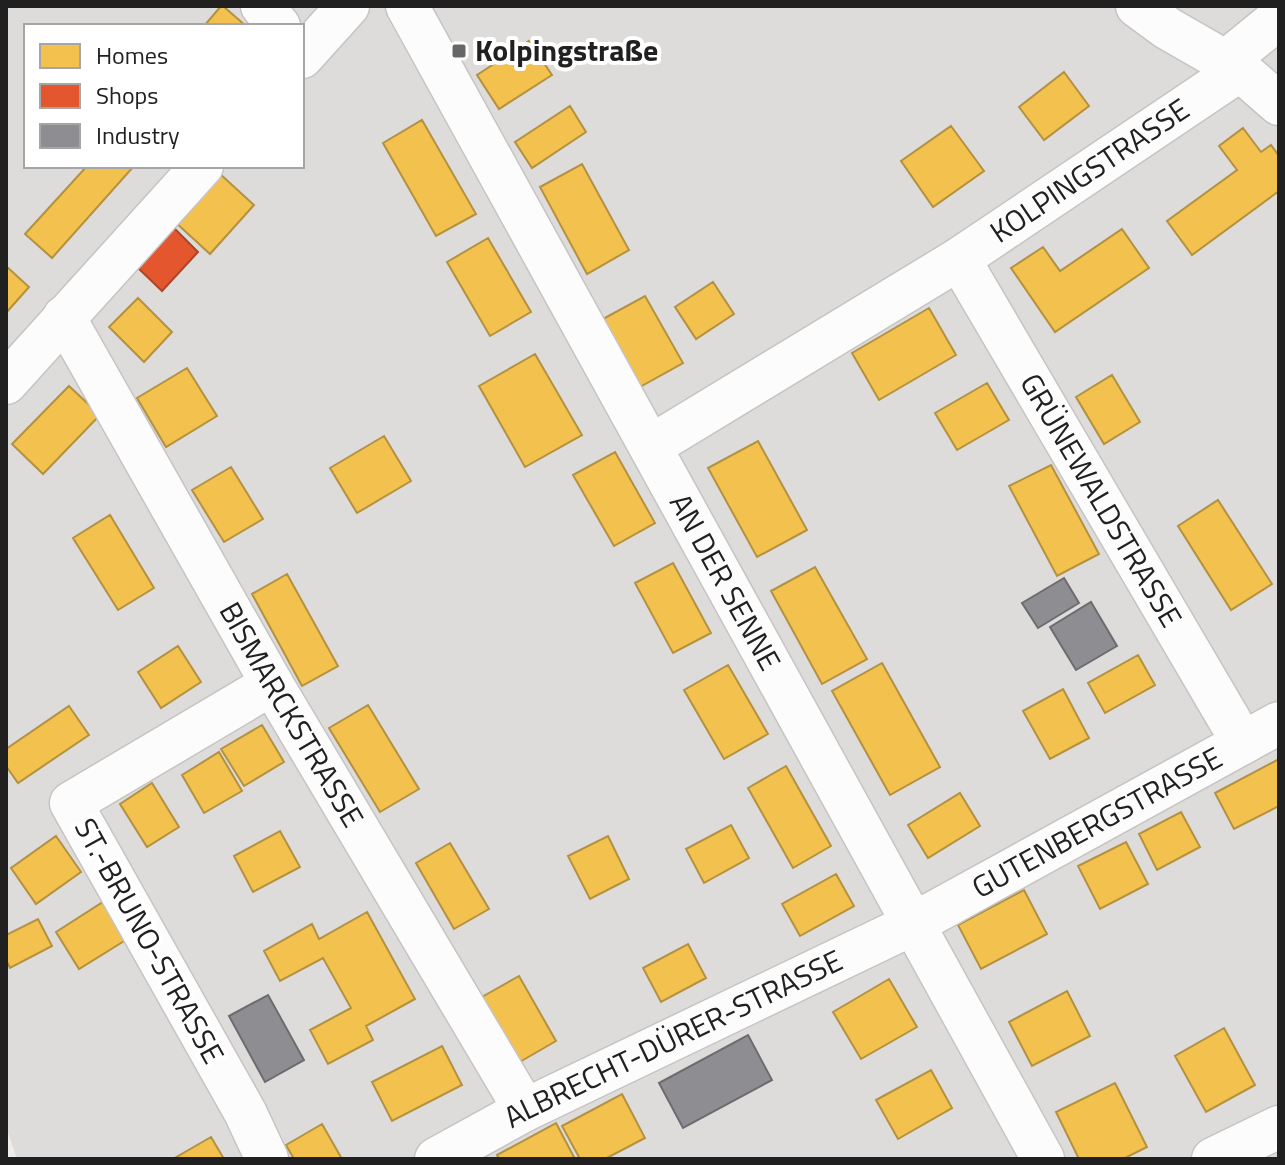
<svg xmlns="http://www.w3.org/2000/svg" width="1285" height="1165" font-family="'Titillium Web',sans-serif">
<rect width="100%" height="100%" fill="#efece9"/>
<path fill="#dedcdb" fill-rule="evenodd" d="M6,6H1279V1159H17L6,1127ZM26,26H302V166H26Z"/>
<path fill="#f2c14e" stroke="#b39140" stroke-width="2" d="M221,6H223L246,26H204Z
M529,41L552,75L499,109L477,75Z
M1064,72L1089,106L1044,140L1019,107Z
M570,106L586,132L532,168L515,142Z
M422,120L476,214L436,236L383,143Z
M951,126L984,171L933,207L901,161Z
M1243,128L1261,152L1271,145L1279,156V191L1192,255L1167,221L1237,170L1219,146Z
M582,164L629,250L587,274L540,187Z
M87,166H134L52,258L25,234Z
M219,173L254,205L210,254L175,222Z
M1122,229L1149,268L1055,332L1011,268L1043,247L1060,271Z
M488,238L531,312L490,336L447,262Z
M6,266L29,287L6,313Z
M713,282L734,314L696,339L675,307Z
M645,296L683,363L640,387L603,319Z
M138,298L172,332L144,362L109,327Z
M929,308L956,355L879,400L852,353Z
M535,354L582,435L525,467L479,386Z
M187,368L217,416L166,447L137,398Z
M1112,375L1140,422L1104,444L1076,397Z
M987,383L1009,420L957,450L935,413Z
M69,386L100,415L43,474L12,444Z
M384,436L411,481L357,513L330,468Z
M758,441L807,530L757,557L708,468Z
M615,452L655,523L614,546L573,475Z
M1051,465L1099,554L1057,576L1009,486Z
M231,467L263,519L224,542L192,490Z
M1218,500L1272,584L1231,610L1178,526Z
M110,515L154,588L118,610L73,538Z
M673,563L711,633L673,653L635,583Z
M815,567L867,659L822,684L771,591Z
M287,574L338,666L302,686L252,594Z
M178,646L201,682L161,708L138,672Z
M1138,655L1155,685L1105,713L1088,683Z
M882,663L940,767L890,795L832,691Z
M728,665L768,734L724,759L684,690Z
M1063,689L1089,738L1050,759L1023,711Z
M368,705L419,789L380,812L329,728Z
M69,706L89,735L18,783L6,766V749Z
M262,725L284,762L244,786L221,749Z
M219,752L242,791L204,813L182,775Z
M1279,759V806L1234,829L1215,793Z
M786,766L831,846L793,868L748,788Z
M152,783L179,827L147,847L120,804Z
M960,793L980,826L928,858L908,825Z
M1181,812L1200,847L1157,870L1139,834Z
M731,825L749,858L704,883L686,849Z
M280,831L300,867L253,892L234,856Z
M56,836L81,872L36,904L11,868Z
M608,836L629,879L590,899L568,856Z
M1126,842L1148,884L1100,909L1078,866Z
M450,843L489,909L454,929L416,863Z
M836,874L854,906L800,936L782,904Z
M1024,890L1047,934L981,969L958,925Z
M106,900L129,938L79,969L56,932Z
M367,912L415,999L366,1026L373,1040L328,1064L310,1030L351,1008L323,958L280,981L264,951L312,924L319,939Z
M38,919L52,946L10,968L6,960V935Z
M688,944L706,978L661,1002L643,968Z
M519,976L556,1041L518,1063L480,998Z
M889,979L917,1027L861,1059L833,1012Z
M1067,991L1090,1036L1032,1066L1009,1022Z
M1224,1028L1255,1085L1206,1112L1175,1056Z
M442,1046L462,1085L392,1121L372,1082Z
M931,1070L952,1108L898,1139L876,1100Z
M1115,1083L1147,1147L1123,1159H1079L1056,1112Z
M622,1094L645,1138L605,1159H580L562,1126Z
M556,1123L575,1159H499L497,1155Z
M322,1124L342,1159H294L286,1145Z
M211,1137L224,1159H173Z"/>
<path fill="#e4572e" stroke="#a9462a" stroke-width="2" d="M174,228L198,252L162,291L137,267Z"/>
<path fill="#8d8d92" stroke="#6c6c70" stroke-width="2" d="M1064,578L1079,603L1038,628L1022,603Z
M1091,602L1117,646L1076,670L1050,627Z
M268,995L304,1060L265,1082L229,1016Z
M748,1035L772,1080L683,1128L659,1083Z"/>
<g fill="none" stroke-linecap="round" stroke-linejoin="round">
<defs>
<g id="minor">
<path d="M262,6L279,26"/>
<path id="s1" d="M407,6L1043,1159"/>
<path d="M1137,6L1167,28L1240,70L1279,104"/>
<path d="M302,57L348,6"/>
<path d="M1225,62L1279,18"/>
<path id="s2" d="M959,259L1243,743"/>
<path id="s3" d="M64,317L272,684L525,1110"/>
<path d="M6,383L202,166"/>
<path id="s4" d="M651,446L959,259L1240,70"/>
<path d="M267,1159L245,1112L71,803L272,684"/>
<path id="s5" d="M436,1159L525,1110L915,923L1279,723"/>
<path d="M1213,1159L1279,1127"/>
</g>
</defs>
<use href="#minor" stroke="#c6c4c3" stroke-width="45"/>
<use href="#minor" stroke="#fdfcfc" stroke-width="42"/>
</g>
<rect fill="#686766" stroke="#fff" stroke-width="3" x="451" y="43" width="16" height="16" rx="4"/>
<g text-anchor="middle" stroke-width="8" stroke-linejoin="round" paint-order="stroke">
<g font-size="30" font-weight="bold" fill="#202020" stroke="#fff" text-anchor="start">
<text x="475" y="61">Kolpingstraße</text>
</g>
<g font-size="30" fill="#202020" stroke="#fff">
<text dy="10" stroke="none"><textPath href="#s4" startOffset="518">KOLPINGSTRASSE</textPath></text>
<text dy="10" stroke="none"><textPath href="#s2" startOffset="280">GRÜNEWALDSTRASSE</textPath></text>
<text dy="10" stroke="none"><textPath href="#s1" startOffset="658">AN DER SENNE</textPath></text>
<text dy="10" stroke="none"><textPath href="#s3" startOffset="458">BISMARCKSTRASSE</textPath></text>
<text dy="10" stroke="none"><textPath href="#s5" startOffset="742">GUTENBERGSTRASSE</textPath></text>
<text transform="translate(149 941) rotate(61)" y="10">ST.-BRUNO-STRASSE</text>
<text dy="10" stroke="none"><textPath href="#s5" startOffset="266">ALBRECHT-DÜRER-STRASSE</textPath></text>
</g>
</g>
<rect width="1285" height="1165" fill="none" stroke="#202020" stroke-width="16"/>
<rect x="24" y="24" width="280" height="144" fill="#ffffff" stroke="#a6a6a6" stroke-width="2"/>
<rect x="40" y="44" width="40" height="24" fill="#f2c14e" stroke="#a6a6a6" stroke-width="2"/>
<text x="96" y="64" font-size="24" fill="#202020">Homes</text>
<rect x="40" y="84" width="40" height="24" fill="#e4572e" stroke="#a6a6a6" stroke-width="2"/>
<text x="96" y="104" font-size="24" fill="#202020">Shops</text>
<rect x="40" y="124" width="40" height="24" fill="#8d8d92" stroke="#a6a6a6" stroke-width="2"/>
<text x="96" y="144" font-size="24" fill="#202020">Industry</text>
</svg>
